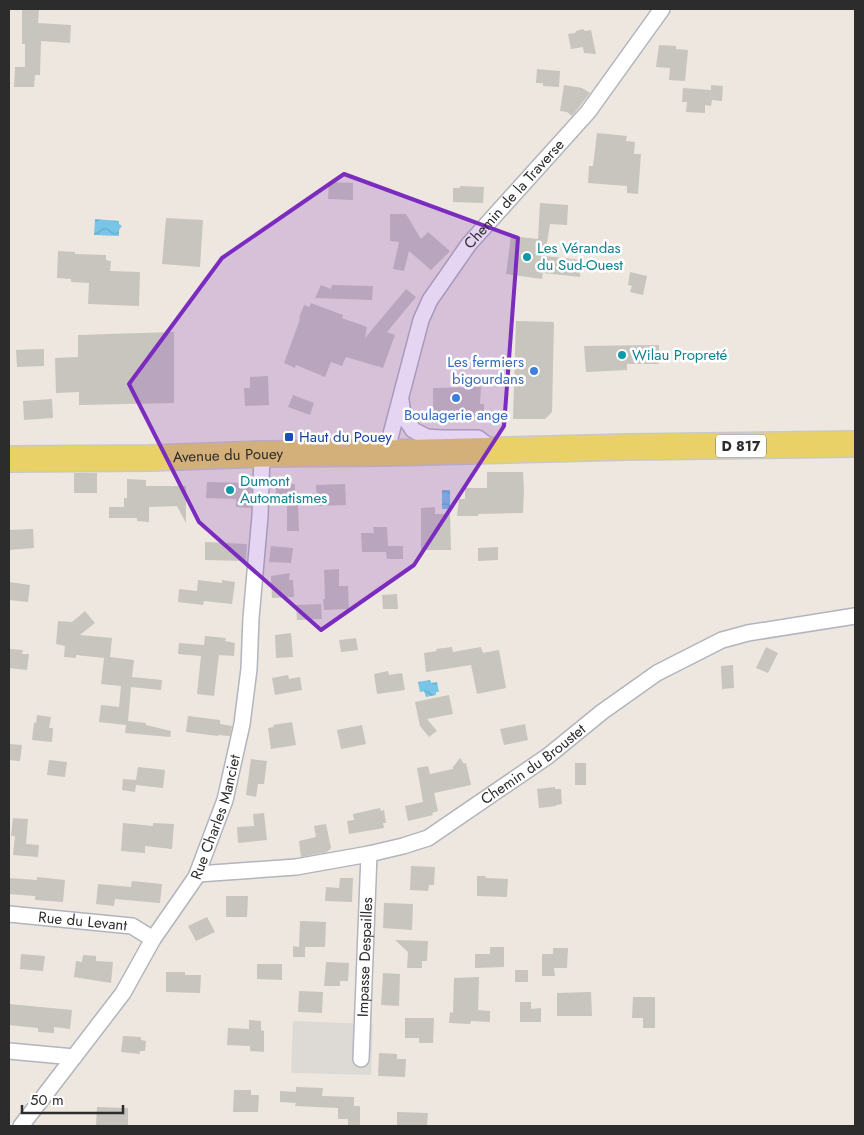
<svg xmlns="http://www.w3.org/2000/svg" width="864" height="1135" font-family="Jost,sans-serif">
<defs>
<pattern id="water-waves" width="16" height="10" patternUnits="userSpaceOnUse" patternTransform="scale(1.25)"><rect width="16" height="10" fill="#78c5e8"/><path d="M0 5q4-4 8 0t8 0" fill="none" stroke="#68a9c7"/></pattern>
</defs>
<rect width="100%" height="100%" fill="#ede7df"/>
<path fill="#dddad6" d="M293,1021L373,1024L371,1075L291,1073Z"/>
<path fill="url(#water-waves)" d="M95,219L119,221V224L122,226L119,230V236L94,235Z
M442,490H450V509H442Z
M430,680L431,683L437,682L439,692H436V695L426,697L424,691L420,692L418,682Z"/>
<path fill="#c8c4be" d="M22,9H39L38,23L71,25L70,43L41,41L40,75H35L34,87H14L15,67H25V44H22Z
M583,29L585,31L591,30L596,54L584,53L583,47L571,49L568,34L575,33L576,31Z
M659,45L676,46V49L688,50L685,81L669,80L670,68L656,67Z
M537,69L560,71L559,87L543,86V83H536Z
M564,85L582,88L590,93L572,116L567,112L560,111Z
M711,85L723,86L722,101L712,100L711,106L705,105V113L686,112L687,102H682L683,88L711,90Z
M597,133L627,136L626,141L635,142L634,154H641L638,194L627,193V186L588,183L589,166H593Z
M329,182L353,183V200L328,199Z
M460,186L484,187L483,203L453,202V188H460Z
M540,203L568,205L567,225L550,224L545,256L581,260L580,277L543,273L542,279L506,274L511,236L538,239Z
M390,214H406L421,239L428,232L450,251L431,270L409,251L404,271L393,269L399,242L390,241Z
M166,218L203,220L200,267L162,264Z
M58,251L75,252V254L106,255V260L111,261L110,271L140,272L139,306L88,304L89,283L71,282V279L57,278Z
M630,272L647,276L643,295L630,292L632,286L628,285Z
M321,285L331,289L332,285L373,286L372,300L315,298Z
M406,289L416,297L387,332L395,335L383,368L346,357L342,366L331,362L325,377L296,365L295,368L284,363L300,319L299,318L304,305L309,307L311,303L343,315L342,318L367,327L365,338Z
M516,321L554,322L552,412L545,419H513Z
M174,332V403L79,405V392L56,393L55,358L78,357V335Z
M659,345V364H627V370L586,372L584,346Z
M44,349V366L17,367L16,350Z
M268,376L269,405L245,406L244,388H250V377Z
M481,387L480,404H484V418L433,420V388Z
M293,395L314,403L310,415L288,407Z
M52,399L53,418L24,420L23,401Z
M487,472H523L524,490L523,513L478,514V516H457L459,499H465V488H487Z
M74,473H97V493H74Z
M127,479L146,480V486H186V523L177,506L149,507V522L137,521V518H109V507H124V498H127Z
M207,482L252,483L251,508L236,507V499L206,498Z
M295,484V502L276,503V485Z
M345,484L346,505L317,506L316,485Z
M287,503H298L299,531H287Z
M435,507V514H450L451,550H421V508Z
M373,527H387L388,546H403V559H387L386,552H362L361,533H374Z
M33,529L34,548L9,550V530Z
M205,542L247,544L246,561L205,560Z
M271,546L293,548L291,563L269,562Z
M498,547V560L478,561V548Z
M339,569V586H348L349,609L324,610L323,599H325L324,570Z
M290,573L289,580H293L294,597L272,598L271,576Z
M198,580L222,583V580L235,582L232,604L204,601L203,605L178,602L179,589L197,591Z
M9,582L30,585L28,602L9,600Z
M397,594L398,609H383L382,595Z
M321,604L322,619L297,620L296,605Z
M85,611L95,623L80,635L112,638L110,657L134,660L132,677L162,680L161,690L131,687L128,721L146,723V725L171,731L170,737L125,733L126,725L99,722L101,705L119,707L121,686L101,684L104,658L76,655V658L64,657L65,646L56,644L58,621L72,622Z
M291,633L293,657L276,658L275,635Z
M205,636L226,638L225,641L235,643L234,656L219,655L214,696L197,694L201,656L178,654L179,643L204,645Z
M356,638L358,650L341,652L339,640Z
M452,647L453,652L481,647L483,653L499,650L506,688L477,694L471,665L426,672L424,653L437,651L436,649Z
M766,647L778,653L768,673L756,668Z
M9,649L23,650L22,654H29L27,670L9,668Z
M733,665L734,688L722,689L721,666Z
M388,671L389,675L402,673L405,690L377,694L374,674Z
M288,675L289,679L300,677L302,690L275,695L272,678Z
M449,695L453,714L427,719L437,731L429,737L420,726L415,702Z
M37,715L51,717L49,728H53L52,742L32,740L34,723H36Z
M188,716L220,720V724L232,726L230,736L218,735V736L186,732Z
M292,722L296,745L271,749L268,728L274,727L273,725Z
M525,724L528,740L504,745L500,729Z
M362,725L366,744L341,749L337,730Z
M9,744L22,745L20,761L9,760Z
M460,758L464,764L466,763L471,785L434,793L438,811L432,813L433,815L408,821L405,806L423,802L417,768L428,766L430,774L453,769V767Z
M251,759L267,761L264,784H258L256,797L246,795Z
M49,760L67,762L65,777L47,775Z
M575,763H586V785H575Z
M138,767L165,770L163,788L136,785L135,792L122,790L123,779L136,780Z
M555,787V789H561L562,804L556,805V806L539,808L537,789Z
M380,808L381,811L384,810L386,823H383L384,828L349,834L347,821L354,820L353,814Z
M264,813L267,840L238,843L237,827L254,826L253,814Z
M13,818L28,819L26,844L39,845L38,857L13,855L15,836H11Z
M123,823L153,826V823L174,824L172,849L145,846V853L121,851Z
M326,824L331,848L327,852L301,857L299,841L316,837L314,826Z
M411,866L435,867L434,885H429L428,891L410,890Z
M477,876H485L486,878L508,879L507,897L477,896Z
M37,877L65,880L63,902L35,900V896L9,894V878L37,880Z
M340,878H353L352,902L325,901L326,887L339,888Z
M132,881L162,884L160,903L115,899L114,906L96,904L98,884L131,887Z
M226,896H248L247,917H226Z
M384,903L413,904L412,930L383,928Z
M207,917L215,932L196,941L188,926Z
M300,921L326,922L325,947H305V957H293V946L299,947Z
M395,940L428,941L427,961H422V968H407L408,952Z
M490,947H504V967L475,968V954H490Z
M553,948H568L567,968H554L555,976H542V954H553Z
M21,954L45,956L43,971L20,969Z
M83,955L96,956V961L113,962L111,983L74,977L76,961L82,962Z
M326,962L349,963L348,981H340V986H324Z
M257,964H282V980L257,979Z
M515,970H528V982H515Z
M166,972H185V975H201L200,993L166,992Z
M383,973L400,974L399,1006L381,1005Z
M479,977L478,1010L490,1011V1022L471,1021L470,1024L449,1023L450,1012L453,1013L454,978Z
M299,991L323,992L322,1013L298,1012Z
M591,992L592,1016H557V993Z
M633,997H655V1028H643V1018H632Z
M520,1002H531V1009L541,1008V1022H520Z
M9,1004L72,1010L70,1029L54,1027V1033L38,1032V1028L9,1025Z
M405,1018H434L433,1043H419V1038H405Z
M249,1020L261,1021V1030L264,1031V1052L250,1051V1046L227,1045L228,1028L249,1029Z
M123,1036L141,1037V1040L146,1041L145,1051H140V1054L121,1052Z
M379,1053L397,1054V1059H406L405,1077L378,1076Z
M296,1087L323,1088L322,1096L354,1097V1106H360V1126H348V1119H338V1108L295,1106L296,1103L280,1102V1091L296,1092Z
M234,1090H251V1095H259L258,1112H233Z
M97,1107L128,1108V1126H96Z
M397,1112L428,1113L427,1126H397Z"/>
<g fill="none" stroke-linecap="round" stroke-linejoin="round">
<defs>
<g id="street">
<path d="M401,400L403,415L413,430L427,437L441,438H478L494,450"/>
<path id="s1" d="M386,453L421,320L430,300L469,244L588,112L662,9"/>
<path id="s2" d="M198,874L296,867L369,854L403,846L428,838L548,756L602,712L657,673L722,640L748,633L855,616"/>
<path id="s3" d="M9,914L132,926L153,939"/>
<path d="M9,1051L74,1057"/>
<path id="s4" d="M361,1059L369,854"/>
<path id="s5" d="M21,1126L123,993L153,939L196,877L225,800L242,724L249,669L251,618L260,516L262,454"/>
</g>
<g id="primary">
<path id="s6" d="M9,459L150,458L262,454L386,453L628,447L855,444"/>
</g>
</defs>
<use href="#street" stroke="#b2b4be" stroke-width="18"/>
<use href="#primary" stroke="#c8c8c8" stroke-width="28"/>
<use href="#street" stroke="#fff" stroke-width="15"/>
<use href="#primary" stroke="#e9d168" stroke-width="25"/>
</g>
<path fill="#7b2cbf" fill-opacity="0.2" stroke="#7b2cbf" stroke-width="4" stroke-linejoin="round" d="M344,174L518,238L504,426L414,565L321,630L199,522L129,384L222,258Z"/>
<g fill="#0f9aa8" stroke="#fff" stroke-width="2">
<circle cx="527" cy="257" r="5"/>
<circle cx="622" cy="355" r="5"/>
<circle cx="230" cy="490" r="5"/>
</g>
<g fill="#3f7fe0" stroke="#fff" stroke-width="2">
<circle cx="534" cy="371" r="5"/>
<circle cx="456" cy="398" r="5"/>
</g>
<rect fill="#1a4fb4" stroke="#fff" stroke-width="2" x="284" y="432" width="10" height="10" rx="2.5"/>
<g text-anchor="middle" stroke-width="5" stroke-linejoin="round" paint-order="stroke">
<rect fill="#fff" stroke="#6b6b6b" stroke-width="1" x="716" y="434.5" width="50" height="23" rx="4"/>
<g font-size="14" font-weight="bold" fill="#2c2c2c">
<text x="741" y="451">D 817</text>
</g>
<g font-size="15" fill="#2c2c2c" stroke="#fff">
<text dy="5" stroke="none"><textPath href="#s1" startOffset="295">Chemin de la Traverse</textPath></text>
<text dy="5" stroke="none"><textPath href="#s6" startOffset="219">Avenue du Pouey</textPath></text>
<text dy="5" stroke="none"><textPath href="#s2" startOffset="362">Chemin du Broustet</textPath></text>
<text dy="5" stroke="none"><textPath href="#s5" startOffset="368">Rue Charles Manciet</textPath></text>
<text dy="5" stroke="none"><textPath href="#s3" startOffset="74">Rue du Levant</textPath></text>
<text dy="5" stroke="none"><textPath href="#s4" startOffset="102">Impasse Despailles</textPath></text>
</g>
<g font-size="15" fill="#0d838f" stroke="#fff" text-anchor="start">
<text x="537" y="253">Les Vérandas<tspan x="537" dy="17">du Sud-Ouest</tspan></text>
<text x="632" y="360">Wilau Propreté</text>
<text x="240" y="486">Dumont<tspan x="240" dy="17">Automatismes</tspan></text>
</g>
<g font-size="15" fill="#366cbe" stroke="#fff" text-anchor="end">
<text x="524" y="367">Les fermiers<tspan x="524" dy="17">bigourdans</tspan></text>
<text x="456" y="420" text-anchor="middle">Boulagerie ange</text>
</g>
<g font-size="15" fill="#164399" stroke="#fff" text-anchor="start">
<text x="299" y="442">Haut du Pouey</text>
</g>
</g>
<rect width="864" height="1135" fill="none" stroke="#2c2c2c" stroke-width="20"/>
<path d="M22 1105v8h101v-8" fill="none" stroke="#2c2c2c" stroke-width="2.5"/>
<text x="30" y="1105" font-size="15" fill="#2c2c2c" stroke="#ffffff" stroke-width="4" paint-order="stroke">50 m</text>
</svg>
